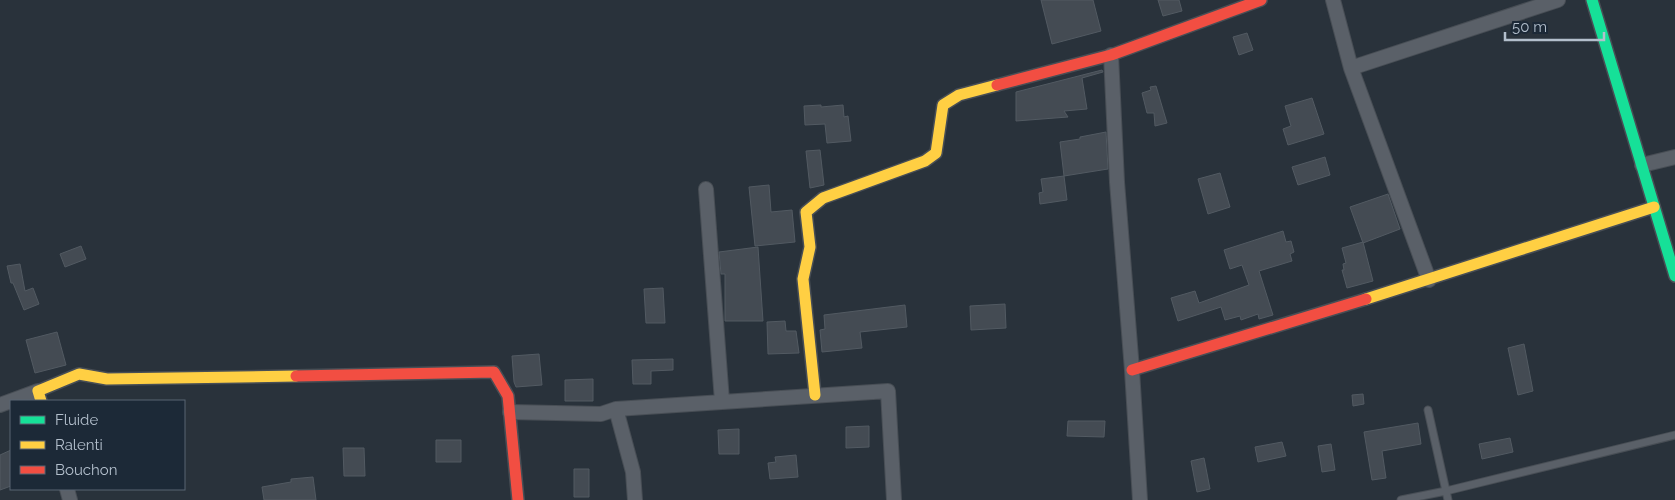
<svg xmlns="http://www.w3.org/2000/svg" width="1675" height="500" font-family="Raleway,sans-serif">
<rect width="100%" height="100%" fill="#29323b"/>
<path fill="#444b53" stroke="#525a62" d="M1041,0H1093L1101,31L1052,44Z
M1158,0H1179L1182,11L1163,16Z
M1247,33L1253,50L1239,55L1233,37Z
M1102,70L1103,72L1082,78L1087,109L1064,111L1068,117L1016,121V92Z
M1156,86L1167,123L1155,126L1154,113H1147L1142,93L1151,90L1150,87Z
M1312,98L1324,134L1288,145L1283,129L1291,126L1285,106Z
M821,105V107L843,105L844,117L848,116L851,141L827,143L825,124L805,125L804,106Z
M1106,132L1108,169L1064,176L1060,142L1080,139V137Z
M820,150L824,185L810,188L806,151Z
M1325,157L1330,175L1298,185L1292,167Z
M1220,173L1230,207L1208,214L1198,179Z
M1064,176L1067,200L1040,204L1039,193L1043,192L1041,179Z
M769,185L771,212L792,210L795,242L755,246L749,187Z
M1388,194L1400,229L1363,243L1350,207Z
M1283,231L1286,242L1291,241L1294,252L1290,254L1292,261L1259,271L1273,315L1259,319L1258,314L1241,320L1240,316L1225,320L1221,307L1178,321L1171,298L1195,291L1199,303L1249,285L1242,265L1230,269L1224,250Z
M1363,242L1373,281L1347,288L1342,270H1344L1343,264L1346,263L1342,248Z
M81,246L86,259L65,267L60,254Z
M758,247L763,321H725V274H721L719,252Z
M20,264L25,291L33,288L39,304L24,310L13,283H11L7,266Z
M663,288L665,323H646L644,289Z
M1005,304L1006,328L971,330L970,306Z
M905,305L907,327L860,332L862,348L822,352L820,330L825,329L824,315Z
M785,321L786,331H796L799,353L768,354L767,322Z
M57,332L66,365L35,373L26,340Z
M1524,344L1533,391L1518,395L1508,348Z
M539,354L542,385L516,387L514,382L512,356Z
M673,359V370L651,371V384H633L632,360Z
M593,379V401H565V380Z
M1363,394L1364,404L1353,406L1352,395Z
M1068,421H1105L1104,437L1067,436Z
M1418,423L1421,444L1382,451L1386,478L1372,480L1364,432Z
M869,426V447L846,448V427Z
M739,429V454H719L718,430Z
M1510,438L1513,452L1482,459L1479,444Z
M436,440H461V462H436Z
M1282,442L1286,456L1258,462L1255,447Z
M1331,444L1335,470L1322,472L1318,446Z
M343,448H364L365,476H344Z
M11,450V486L0,490V455Z
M796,455L798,477L770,479L768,463L776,462L775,457Z
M1204,458L1210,489L1197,492L1191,461Z
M574,469H589V497H574Z
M313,477L316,500H264L262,487L291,482V479Z"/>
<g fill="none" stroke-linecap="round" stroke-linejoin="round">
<defs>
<path id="lane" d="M1428,410L1448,500
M1401,500L1446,491L1675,435"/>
<path id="street" d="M1333,0L1351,68L1429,280
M1111,55L1117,182L1132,370L1140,500
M1351,68L1558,0
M1642,165L1675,157
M706,189L722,401
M0,405L38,391
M616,409L633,472L635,500
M510,412L601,414L616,409L888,391L894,500
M67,489L70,500"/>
<path id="fast" d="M1592,0L1675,276"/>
<path id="slow" d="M1366,299L1654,207
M815,395L803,279L810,247L806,212L823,198L925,161L936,153L943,105L959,95L997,85
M41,401L38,391L79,374L107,379L296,376"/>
<path id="jam" d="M997,85L1111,55L1261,0
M1132,370L1366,299
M296,376L494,372L508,396L518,500"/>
</defs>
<use href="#lane" stroke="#484e55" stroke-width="9"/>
<use href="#street" stroke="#484e55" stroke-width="16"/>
<use href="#fast" stroke="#484e55" stroke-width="14"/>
<use href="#slow" stroke="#484e55" stroke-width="14"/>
<use href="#jam" stroke="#484e55" stroke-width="14"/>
<use href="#lane" stroke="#5a6068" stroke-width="7"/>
<use href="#street" stroke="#5a6068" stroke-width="14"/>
<use href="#fast" stroke="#16e098" stroke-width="11"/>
<use href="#slow" stroke="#ffcf43" stroke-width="11"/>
<use href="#jam" stroke="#f24e42" stroke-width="11"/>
</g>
<rect x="10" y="400" width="175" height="90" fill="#1c2937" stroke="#586573"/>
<rect x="20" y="416" width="25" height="8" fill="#16e098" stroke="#586573"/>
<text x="55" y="425" font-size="15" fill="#b3bfcc">Fluide</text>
<rect x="20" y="441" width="25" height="8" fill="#ffcf43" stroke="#586573"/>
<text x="55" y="450" font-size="15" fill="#b3bfcc">Ralenti</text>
<rect x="20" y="466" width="25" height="8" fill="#f24e42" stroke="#586573"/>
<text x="55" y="475" font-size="15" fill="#b3bfcc">Bouchon</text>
<path d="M1505 32v8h99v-8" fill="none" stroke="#b3bfcc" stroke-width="2.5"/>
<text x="1512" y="32" font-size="15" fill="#b3bfcc" stroke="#1c2937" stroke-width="4" paint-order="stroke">50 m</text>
</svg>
